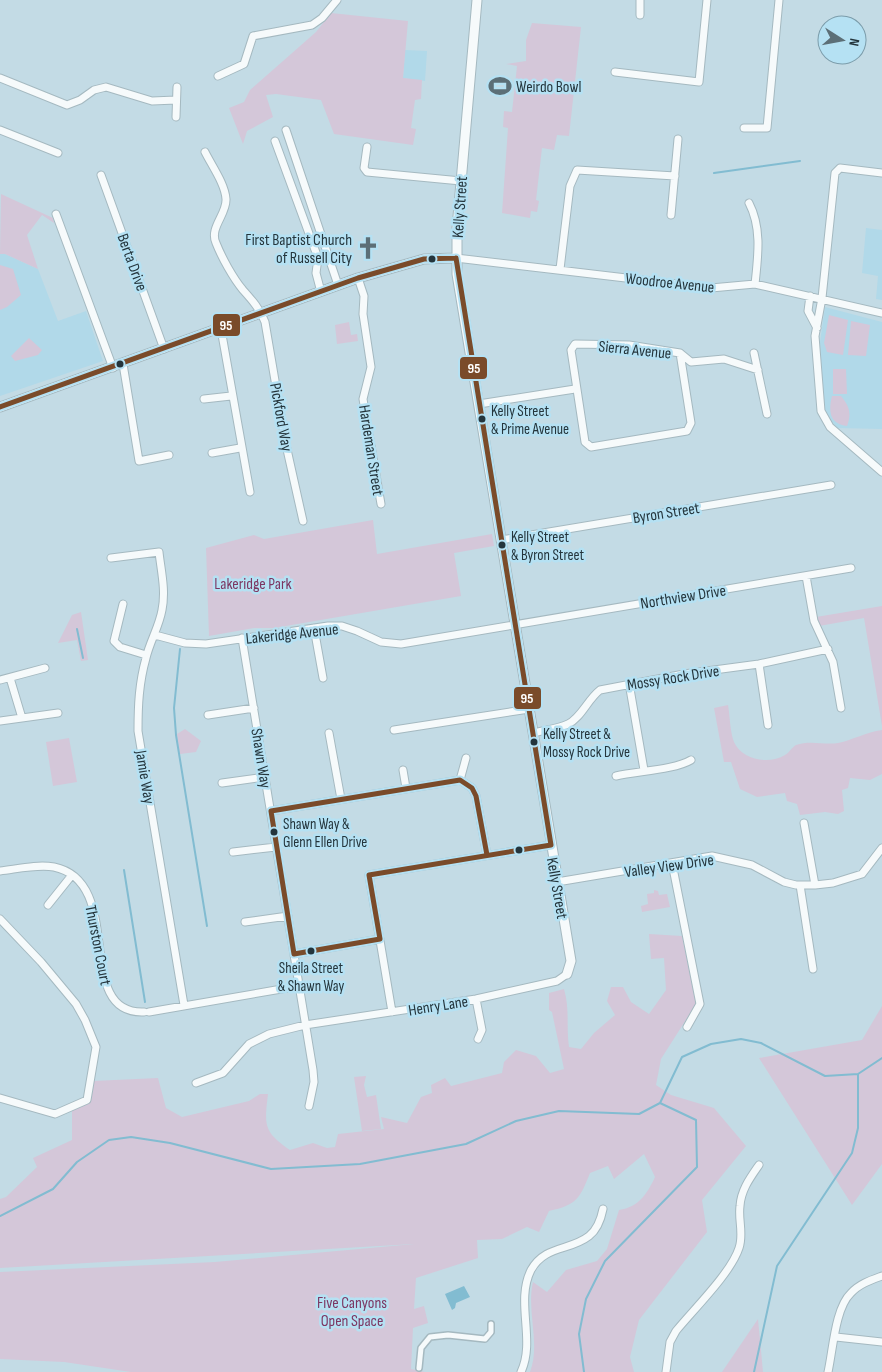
<svg xmlns="http://www.w3.org/2000/svg" width="882" height="1372" font-family="'Sofia Sans Condensed',sans-serif">
<rect width="100%" height="100%" fill="#c3dbe5"/>
<path fill="#b1d9e9" d="M405,50L427,51L425,81L403,78Z
M866,228L882,230V300L876,299L878,276L862,273Z
M0,254H5L38,269L58,321L86,311L103,361L0,396Z
M825,307L882,322V429L837,428L824,412L820,342Z"/>
<path fill="#d4c7d9" d="M331,13L408,21L403,78L422,80L421,99L415,100L411,128L416,129L413,145L334,134L321,100L276,94L266,95L273,117L247,131L243,144L229,108L244,102L250,90L316,32Z
M532,23L581,27L569,136L557,135L554,150L542,148L536,200L539,201L537,212L531,211L530,218L502,213L508,128L503,127L504,111L512,112L517,66L506,64L526,61V40Z
M1,194L53,218L54,223L42,215L27,235L38,269L5,254H0Z
M0,265L13,269L21,295L7,307L0,310Z
M829,315L848,320L843,355L827,352L824,343Z
M851,321L870,325L866,356L848,355Z
M349,322L351,335L357,334L358,341L337,344L335,325Z
M29,338L42,350L38,355L15,361L11,356Z
M833,369H846L847,394H833Z
M832,396H841C849,406 852,413 847,426C830,424 828,412 832,396Z
M373,520L377,554L492,534L494,546L454,553L461,596L274,628H254L209,636L206,548L254,535L264,539Z
M882,606V726L864,618L819,626L816,617Z
M81,612L88,660L81,661L77,640L58,643L72,615Z
M728,705C730,716 730,732 734,742C742,760 769,765 785,755C789,753 792,747 796,745C810,740 824,745 838,743C853,740 866,732 882,730V774L870,780L850,778L848,788L842,790L844,811L838,814L825,812L800,815L797,804L787,801L785,793L757,797L740,789L731,762H724L714,708Z
M185,729L201,741L196,752L180,754L177,734Z
M69,738L77,782L53,786L46,742Z
M654,890L658,891L659,895L667,894L670,907L642,912L641,906L648,904L647,894L654,893Z
M649,934L682,936L696,1004L661,1059L656,1085L671,1095L714,1108L746,1146L702,1200L707,1232L639,1320L630,1357L634,1372H530C541,1343 526,1312 533,1282L547,1292L566,1270L597,1261L607,1249L619,1210C639,1207 647,1194 655,1177L644,1154L614,1179L608,1166L590,1173C580,1198 577,1205 549,1211L539,1232L527,1227L502,1239L477,1240L478,1258L416,1278L414,1309L424,1306L428,1323L413,1328L411,1369L425,1372H131L64,1362L0,1359V1272L215,1262L414,1244L0,1268V1199L6,1197L37,1167L33,1158L72,1140V1111L89,1103L93,1081L158,1078L166,1108L182,1117L249,1101L260,1094H268C264,1126 264,1132 290,1150L313,1143L327,1148L335,1147L338,1134L384,1129L381,1117L407,1123L421,1097L432,1093L431,1085L445,1078L451,1086L502,1073L504,1062L516,1050L536,1056L550,1073L564,1069L552,1012L549,1010V993L564,989C570,1009 566,1027 569,1047L581,1049L594,1033L615,1015L607,1001L611,987H623L631,1002L649,1014L666,990L664,958L651,959Z
M882,1006V1164L852,1205L759,1058L862,1040Z
M366,1076L364,1085L367,1097L376,1095L381,1129L362,1131L354,1077Z
M758,1319L763,1372H722Z"/>
<path fill="#82bcd1" d="M464,1286L470,1297L456,1303L455,1308L452,1310L445,1294Z"/>
<g fill="none" stroke-linecap="round" stroke-linejoin="round">
<path stroke="#82bcd1" stroke-width="2" d="M714,173L800,161
M77,629L83,658
M180,649L174,708L176,735L207,926
M124,870L145,1002
M0,1216L53,1189L77,1162L109,1140L131,1137L170,1143L271,1169L360,1164L466,1144L516,1121L559,1111L639,1114L660,1103L682,1057L711,1044L741,1039L761,1043L825,1076L858,1074L882,1058
M584,1372L579,1334L586,1299L605,1261L697,1167L696,1120L660,1103
M754,1372L777,1266L852,1153L858,1128V1074"/>
<defs>
<path id="pedestrian" d="M419,1368L421,1348L430,1337L448,1335L485,1339L491,1332V1324"/>
<path id="minor" d="M640,15V0
M615,72L699,82L707,0
M218,76L244,64L253,36L312,25L322,18L337,0
M0,78L67,105L80,100L94,90L106,87L152,101L176,100
M176,117L177,87
M744,128H767L779,0
M0,130L58,153
M286,130L338,285
M275,141L318,258L316,273L321,292
M367,147L364,168L367,172L461,181
M205,152C212,166 225,184 226,199C227,214 209,228 216,243C222,258 233,278 243,290C252,300 260,309 265,322L286,445L303,521
M882,173L840,168L835,173L822,298L815,336L821,411L830,427L882,472
M101,175L164,349
M749,203C762,228 758,256 755,284
M56,214L113,368
M671,215L678,139
M456,258L711,288L755,284L882,313
M560,269L570,186L577,170L675,176
M358,278L364,296L363,314L371,367L363,399L381,504
M810,296L808,311L817,328
M221,329L250,492
M680,353L691,423L687,431L591,447L585,442L571,350L575,344L629,345L680,353L691,362L724,359L758,370
M754,353L767,414
M123,364L139,461L169,455
M204,399L231,396
M479,404L575,389
M212,453L240,448
M501,540L831,485
M111,558L159,552C161,571 166,590 162,610C159,627 150,641 146,658C139,683 138,705 138,731L184,1005
M806,576L814,621L833,662L841,708
M123,604L114,641L120,647L146,655
M314,628L323,678
M155,635L185,643L206,644L328,626H342L357,631L381,642L401,644L851,568
M242,638L313,1070L314,1082L309,1106
M759,664L768,725
M10,678L22,718
M0,680L45,668
M629,683L644,770
M208,715L254,708
M0,721L58,713
M394,730L529,709
M329,733L341,799
M533,733C544,730 558,729 568,724C581,718 588,699 600,690L684,674L759,664L828,649
M403,770L406,788
M616,776C638,771 674,770 691,760
M460,780L472,788L476,796L487,855
M460,780L466,758
M222,783L265,777
M271,811L460,780
M804,823L815,885
M233,852L276,847
M672,863L700,1004L687,1027
M0,871C17,869 37,864 54,867C127,882 72,1015 144,1012
M557,882L712,856L752,865L784,882L796,885H815L833,883L862,874L882,848
M800,885L813,969
M48,905L72,875
M0,919L41,962L76,1004L85,1020L96,1047L87,1100L55,1114L0,1098
M245,922L288,916
M294,954L380,939
M476,999L482,1030L478,1039
M149,1012L299,986
M392,1012L369,875L551,845
M196,1083L223,1073L249,1044L269,1034L305,1025L476,999L557,981L567,974
M836,1337L882,1342
M521,1372C536,1340 515,1302 531,1270C545,1245 570,1251 589,1236C598,1229 601,1219 603,1209
M666,1372L670,1342L676,1331C693,1310 731,1273 739,1248C744,1234 738,1220 740,1206C741,1190 750,1178 759,1165
M828,1372C833,1350 835,1308 851,1293C859,1284 871,1280 882,1276"/>
<path id="tertiary" d="M477,0L457,228V274L571,961L567,974
M0,407L358,278L424,259L456,258"/>
</defs>
<use href="#pedestrian" stroke="#a5b9c0" stroke-width="8"/>
<use href="#minor" stroke="#a5b9c0" stroke-width="9"/>
<use href="#tertiary" stroke="#a5b9c0" stroke-width="11"/>
<use href="#pedestrian" stroke="#f6fafb" stroke-width="5"/>
<use href="#minor" stroke="#f6fafb" stroke-width="7"/>
<use href="#tertiary" stroke="#f6fafb" stroke-width="9"/>
<defs>
<path id="bus-1" d="M456,258L551,845
M0,407L358,278L424,259L456,258
M487,855L476,796L472,788L460,780L271,811L294,954L380,939L369,875L551,845"/>
</defs>
<use href="#bus-1" stroke="#b5e1f3" stroke-width="9"/>
<use href="#bus-1" stroke="#7a4b2a" stroke-width="5"/>
</g>
<defs>
<symbol id="stadium-bare" viewBox="-9 -9 18 18"><path d="M0-5a6.5 5 0 1 0 0 10a6.5 5 0 1 0 0-10ZM-3.5-1.8h7v3.6h-7Z" fill="#5c6f77" stroke="#b5e1f3" stroke-width="2.5" paint-order="stroke"/></symbol>
<symbol id="church-bare" viewBox="-9 -9 18 18"><path d="M-1.2-6h2.4v3.5h3.3v2.4h-3.3V6h-2.4V-.1h-3.3v-2.4h3.3Z" fill="#5c6f77" stroke="#b5e1f3" stroke-width="2.5" paint-order="stroke"/></symbol>
</defs>
<g fill-rule="evenodd">
<use href="#stadium-bare" x="484" y="70" width="32" height="32"/>
<use href="#church-bare" x="352" y="232" width="32" height="32"/>
</g>
<g fill="#24353c" stroke="#b5e1f3" stroke-width="2">
<circle cx="432" cy="259" r="4.5"/>
<circle cx="120" cy="364" r="4.5"/>
<circle cx="482" cy="419" r="4.5"/>
<circle cx="502" cy="545" r="4.5"/>
<circle cx="534" cy="742" r="4.5"/>
<circle cx="274" cy="832" r="4.5"/>
<circle cx="519" cy="850" r="4.5"/>
<circle cx="311" cy="951" r="4.5"/>
</g>
<g text-anchor="middle" stroke-width="5" stroke-linejoin="round" paint-order="stroke">
<g font-size="15" fill="#24353c" stroke="#b5e1f3" text-anchor="start">
<text x="491" y="416">Kelly Street<tspan x="491" dy="18">&amp; Prime Avenue</tspan></text>
<text x="511" y="542">Kelly Street<tspan x="511" dy="18">&amp; Byron Street</tspan></text>
<text x="543" y="739">Kelly Street &amp;<tspan x="543" dy="18">Mossy Rock Drive</tspan></text>
<text x="283" y="829">Shawn Way &amp;<tspan x="283" dy="18">Glenn Ellen Drive</tspan></text>
<text x="311" y="973" text-anchor="middle">Sheila Street<tspan x="311" dy="18">&amp; Shawn Way</tspan></text>
</g>
<g font-size="16" fill="#24353c" stroke="#b5e1f3" text-anchor="start">
<text x="516" y="92">Weirdo Bowl</text>
<text x="352" y="245" text-anchor="end">First Baptist Church<tspan x="352" dy="18">of Russell City</tspan></text>
</g>
<g font-size="16" fill="#24353c" stroke="#b5e1f3">
<text transform="translate(459 207) rotate(-86)" y="6">Kelly Street</text>
<text transform="translate(133 262) rotate(70)" y="6">Berta Drive</text>
<text transform="translate(670 282) rotate(6)" y="6">Woodroe Avenue</text>
<text transform="translate(635 349) rotate(6)" y="6">Sierra Avenue</text>
<text transform="translate(282 417) rotate(80)" y="6">Pickford Way</text>
<text transform="translate(372 450) rotate(81)" y="6">Hardeman Street</text>
<text transform="translate(666 512) rotate(-9)" y="6">Byron Street</text>
<text transform="translate(683 596) rotate(-9)" y="6">Northview Drive</text>
<text transform="translate(292 633) rotate(-6)" y="6">Lakeridge Avenue</text>
<text transform="translate(673 677) rotate(-9)" y="6">Mossy Rock Drive</text>
<text transform="translate(262 758) rotate(81)" y="6">Shawn Way</text>
<text transform="translate(146 777) rotate(81)" y="6">Jamie Way</text>
<text transform="translate(669 865) rotate(-8)" y="6">Valley View Drive</text>
<text transform="translate(558 888) rotate(80)" y="6">Kelly Street</text>
<text transform="translate(99 945) rotate(79)" y="6">Thurston Court</text>
<text transform="translate(438 1005) rotate(-9)" y="6">Henry Lane</text>
</g>
<g font-size="16" fill="#7c3662" stroke="#b5e1f3">
<text x="253" y="589">Lakeridge Park</text>
<text x="352" y="1308">Five Canyons<tspan x="352" dy="18">Open Space</tspan></text>
</g>
</g>
<g stroke="#b5e1f3" stroke-width="2">
<rect x="212" y="313" width="29" height="24" rx="5" fill="#7a4b2a"/>
<rect x="459" y="356" width="29" height="24" rx="5" fill="#7a4b2a"/>
<rect x="513" y="686" width="29" height="24" rx="5" fill="#7a4b2a"/>
</g>
<g font-size="14" text-anchor="middle" font-weight="bold" fill="#fff">
<text x="226" y="330">95</text>
<text x="474" y="373">95</text>
<text x="527" y="703">95</text>
</g>
<g transform="translate(842 40) rotate(101)"><circle r="24" fill="#b5e1f3" stroke="#7b9caa"/>
<path d="M0-4L9 19L0 12L-9 19Z" fill="#5c6f77"/>
<text y="-8" font-size="14" font-weight="bold" text-anchor="middle" fill="#24353c">N</text>
</g>
</svg>
